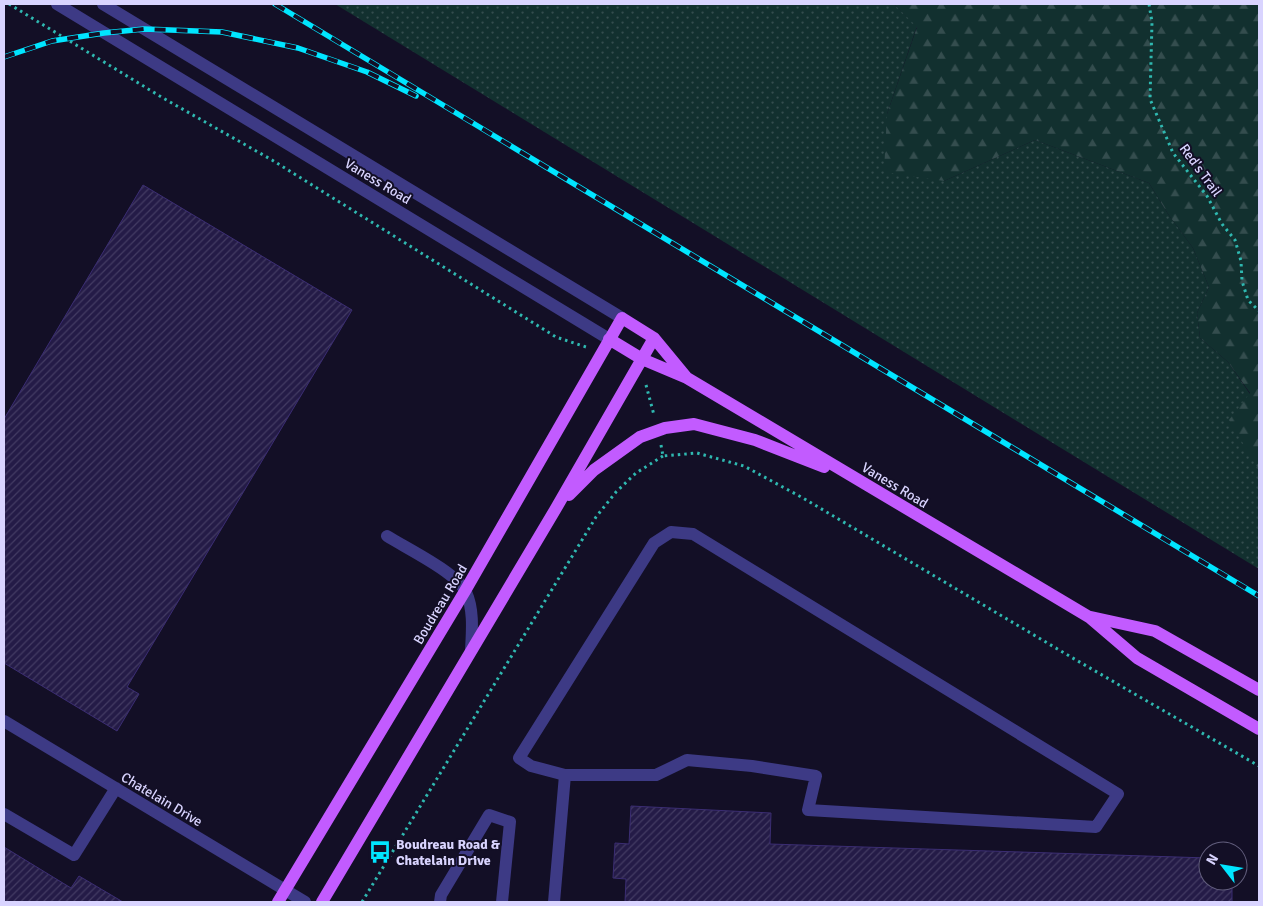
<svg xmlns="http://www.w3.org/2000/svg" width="1263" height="906" font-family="Signika,sans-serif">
<defs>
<pattern id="grass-dots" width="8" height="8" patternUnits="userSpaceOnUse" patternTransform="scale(1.25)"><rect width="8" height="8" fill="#12302f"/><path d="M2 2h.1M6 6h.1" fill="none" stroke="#344d4e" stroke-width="1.8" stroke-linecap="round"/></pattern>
<pattern id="forest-firs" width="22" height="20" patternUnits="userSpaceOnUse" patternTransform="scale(1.25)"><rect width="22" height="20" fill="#12302f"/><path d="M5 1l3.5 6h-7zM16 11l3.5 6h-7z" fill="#344d4e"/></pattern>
<pattern id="building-hatch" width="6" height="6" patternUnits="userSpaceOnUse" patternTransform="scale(1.25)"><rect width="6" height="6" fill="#241b47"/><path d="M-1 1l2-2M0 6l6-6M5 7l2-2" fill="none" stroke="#433b63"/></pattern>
</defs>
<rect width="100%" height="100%" fill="#130f26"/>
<path fill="url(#grass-dots)" d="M335,4H894L917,26L887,114L944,181L1035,140L1149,183L1168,214L1193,248L1209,287L1197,313L1200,338L1228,362L1250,394L1258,468L1259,470V569Z"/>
<path fill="url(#forest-firs)" d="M894,4H1259V470L1229,420L1250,393L1228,362L1200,338L1197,313L1209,287L1193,248L1168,214L1149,183L1035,140L944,181L884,172L887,114L917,27Z"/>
<path fill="url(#building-hatch)" stroke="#3b2d73" d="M143,185L352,310L127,687L139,694L117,731L4,663V419Z
M631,806L771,813L770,844L1208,858V881H1232V902H625L626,879L613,878L615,843L629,844Z
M4,847L71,888L79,876L123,902H4Z"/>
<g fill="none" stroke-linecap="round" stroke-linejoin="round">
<path stroke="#2fb8b0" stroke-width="3" stroke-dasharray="2.5 4" stroke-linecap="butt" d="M9,4L163,98L272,160L556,337L586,347
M1149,4L1152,22L1150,99L1173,153L1207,196L1222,224L1235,240L1241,261L1242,281L1248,300L1259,311
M646,385L654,415
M661,445L663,456L697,453L744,466L803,498L1071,657L1259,766
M362,902L596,517L616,492L636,473L663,456"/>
<path stroke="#3d3a85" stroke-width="12" d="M57,4L609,339
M103,4L622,318
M671,532L693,534L1118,794L1096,827L808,810L816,776L752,766L687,760L656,775H565L531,766L519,758L654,543Z
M387,536C406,548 456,572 466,592C474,610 472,631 471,650
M4,721L305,902
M4,814L74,855L116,788
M440,902L441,895L489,815L510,822L502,902
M554,902L565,775"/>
<path stroke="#c25bff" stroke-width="12" d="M609,339L642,359L687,378L1089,617L1137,658L1259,729
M569,495L594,470L640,437L665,428L694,424L755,440L824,467
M1091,617L1155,631L1259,690
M278,902L465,591L622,318L654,338L687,378
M322,902L555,510L654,338"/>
<defs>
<path id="rail" d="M275,4L1259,596
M4,57L52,41L104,33L144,29L222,32L298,48L367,72L416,96"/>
</defs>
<use href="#rail" stroke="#00e5ff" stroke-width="5.5"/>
<use href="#rail" stroke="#130f26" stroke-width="4" stroke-dasharray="11" stroke-linecap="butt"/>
</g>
<defs>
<symbol id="bus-bare" viewBox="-9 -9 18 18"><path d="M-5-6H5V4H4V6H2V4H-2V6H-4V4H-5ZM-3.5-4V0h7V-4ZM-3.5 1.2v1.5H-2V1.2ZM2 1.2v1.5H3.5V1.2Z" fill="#00e5ff" stroke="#130f26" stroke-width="2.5" paint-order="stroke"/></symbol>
</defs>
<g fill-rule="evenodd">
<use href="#bus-bare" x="364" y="836" width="32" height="32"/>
</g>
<g text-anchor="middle" stroke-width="4" stroke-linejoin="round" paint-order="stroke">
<g font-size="14" fill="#d9d4ff" stroke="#130f26">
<text transform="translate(1201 170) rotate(54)" y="5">Red's Trail</text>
<text transform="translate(378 181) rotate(31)" y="5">Vaness Road</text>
<text transform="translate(895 485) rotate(31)" y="5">Vaness Road</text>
<text transform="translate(440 604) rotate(-59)" y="5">Boudreau Road</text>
<text transform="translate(162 799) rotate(31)" y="5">Chatelain Drive</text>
</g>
<g font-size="14" font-weight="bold" fill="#d9d4ff" stroke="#130f26" text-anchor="start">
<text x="396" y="849">Boudreau Road &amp;<tspan x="396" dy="16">Chatelain Drive</tspan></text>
</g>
</g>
<rect width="1263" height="906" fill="none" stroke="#d9d4ff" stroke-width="10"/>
<g transform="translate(1223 866) rotate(301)"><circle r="24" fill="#130f26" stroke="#625e7d"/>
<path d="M0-4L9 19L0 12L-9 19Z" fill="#00e5ff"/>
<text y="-8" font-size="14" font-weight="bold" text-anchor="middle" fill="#d9d4ff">N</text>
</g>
</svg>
